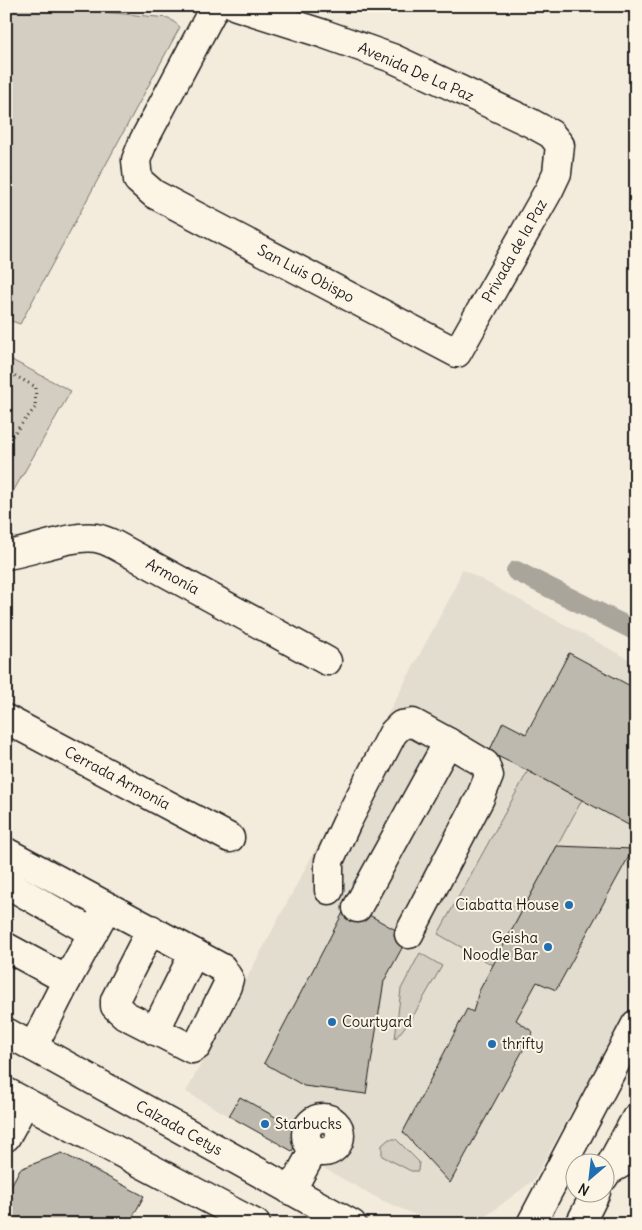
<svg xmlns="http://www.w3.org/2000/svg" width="642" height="1230" font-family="Delius,sans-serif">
<rect width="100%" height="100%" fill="#f3ecdd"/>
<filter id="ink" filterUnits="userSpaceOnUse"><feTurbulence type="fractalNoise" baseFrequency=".02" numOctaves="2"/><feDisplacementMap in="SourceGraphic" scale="10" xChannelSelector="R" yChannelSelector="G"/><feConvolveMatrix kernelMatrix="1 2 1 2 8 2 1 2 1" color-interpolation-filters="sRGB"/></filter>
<g filter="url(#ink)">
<path fill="#e3ddcf" d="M462,569L636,663V994L534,1180L486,1216L471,1223L449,1224L432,1222L379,1199L186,1092L454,590Z"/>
<path fill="#d3cec1" stroke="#78756e" d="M6,6H36L169,18L180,27L20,324L6,319Z
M6,357L71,391L7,502H6Z
M528,771L582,800L493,965L438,934Z
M420,953L442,966L412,1018L395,1039L401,989Z
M389,1139H396L419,1162L418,1171H411L382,1156V1145Z"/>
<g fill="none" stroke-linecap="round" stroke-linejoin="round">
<path stroke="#aaa59b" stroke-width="20" d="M516,571L636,631"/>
</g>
<path fill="#beb9ae" stroke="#1c1c1c" d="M569,653L636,689V829L528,771L489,752L503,722L526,734Z
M557,846L633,849L556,990L537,982L516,1020L533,1032L450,1183L403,1132L467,1009L473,1012L479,991Z
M348,903L408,937L384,981L366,1094L304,1086L264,1063Z
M240,1097L302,1132L292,1151L229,1116Z
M62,1153L144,1196L129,1224H6V1195L20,1169Z"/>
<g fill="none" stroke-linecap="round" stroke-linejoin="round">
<defs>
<g id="minor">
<path id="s1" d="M215,6L144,140L136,160L138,180L154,194L457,353L549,190L557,173L560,145L551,134L531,123L392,58L324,34L236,6"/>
<path id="s2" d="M6,555C32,552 71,534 96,538C102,539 109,542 115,545L327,661"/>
<path id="s3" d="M6,719L230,838"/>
<path d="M6,852C78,891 150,929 222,968L229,979L227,986L197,1046L192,1049L125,1015L115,1006V1000L151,929"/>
<path d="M6,883L93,933"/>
<path d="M329,890V861L347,822L393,733L401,725L413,723L448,742"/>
<path d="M357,908L448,742L485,764L489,776L480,798L409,934"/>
<path d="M6,947L67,980"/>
<path d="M155,1031L194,953"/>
<path d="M33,1047L67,980L107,907"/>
<circle cx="323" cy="1135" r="17"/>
<path d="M6,1137L25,1102"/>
<path d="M608,1171L636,1155"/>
<path d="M291,1191L314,1149"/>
</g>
<g id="major">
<path id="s4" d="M6,1032L352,1224"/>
<path d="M6,1092L256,1224"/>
<path d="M604,1177L636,1118"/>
<path d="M531,1224L636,1024"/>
<path d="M580,1224L596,1192"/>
</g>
</defs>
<use href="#minor" stroke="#1c1c1c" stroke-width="31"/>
<use href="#major" stroke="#1c1c1c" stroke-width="31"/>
<path stroke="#1c1c1c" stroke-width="3" stroke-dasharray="1 4" stroke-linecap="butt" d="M6,371L36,387L35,408L6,443"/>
<use href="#minor" stroke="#fcf5e5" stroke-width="28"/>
<use href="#major" stroke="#fcf5e5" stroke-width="28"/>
</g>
</g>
<g fill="#1f6fb2" stroke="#fcf5e5" stroke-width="2">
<circle cx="569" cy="905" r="5"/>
<circle cx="548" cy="947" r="5"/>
<circle cx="332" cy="1022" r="5"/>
<circle cx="492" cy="1044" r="5"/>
<circle cx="265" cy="1124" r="5"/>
</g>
<g text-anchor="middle" stroke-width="4" stroke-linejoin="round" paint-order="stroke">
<g font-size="15" fill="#1c1c1c" stroke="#fcf5e5">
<text transform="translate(416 72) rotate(24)" y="5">Avenida De La Paz</text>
<text dy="5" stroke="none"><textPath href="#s1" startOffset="674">Privada de la Paz</textPath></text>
<text dy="5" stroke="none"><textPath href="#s1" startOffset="386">San Luis Obispo</textPath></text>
<text dy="5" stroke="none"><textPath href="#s2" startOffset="178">Armonía</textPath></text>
<text dy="5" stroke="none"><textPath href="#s3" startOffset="126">Cerrada Armonía</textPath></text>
<text dy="5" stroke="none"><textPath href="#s4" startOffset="198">Calzada Cetys</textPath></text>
</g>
<g font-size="15" fill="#1c1c1c" stroke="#fcf5e5" text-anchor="start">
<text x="559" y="910" text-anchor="end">Ciabatta House</text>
<text x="538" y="943" text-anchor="end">Geisha<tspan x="538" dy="17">Noodle Bar</tspan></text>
<text x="342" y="1027">Courtyard</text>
<text x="502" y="1049">thrifty</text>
<text x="275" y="1129">Starbucks</text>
</g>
</g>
<rect width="642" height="1230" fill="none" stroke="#fcf5e5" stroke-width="25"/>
<rect x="12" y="12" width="617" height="1205" fill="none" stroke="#1c1c1c" stroke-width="2" filter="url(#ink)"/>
<g transform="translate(590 1178) rotate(208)"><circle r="24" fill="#fcf5e5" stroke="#a29e95"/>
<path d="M0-4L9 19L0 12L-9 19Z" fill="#1f6fb2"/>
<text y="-8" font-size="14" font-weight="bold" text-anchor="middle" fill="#1c1c1c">N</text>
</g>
</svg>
